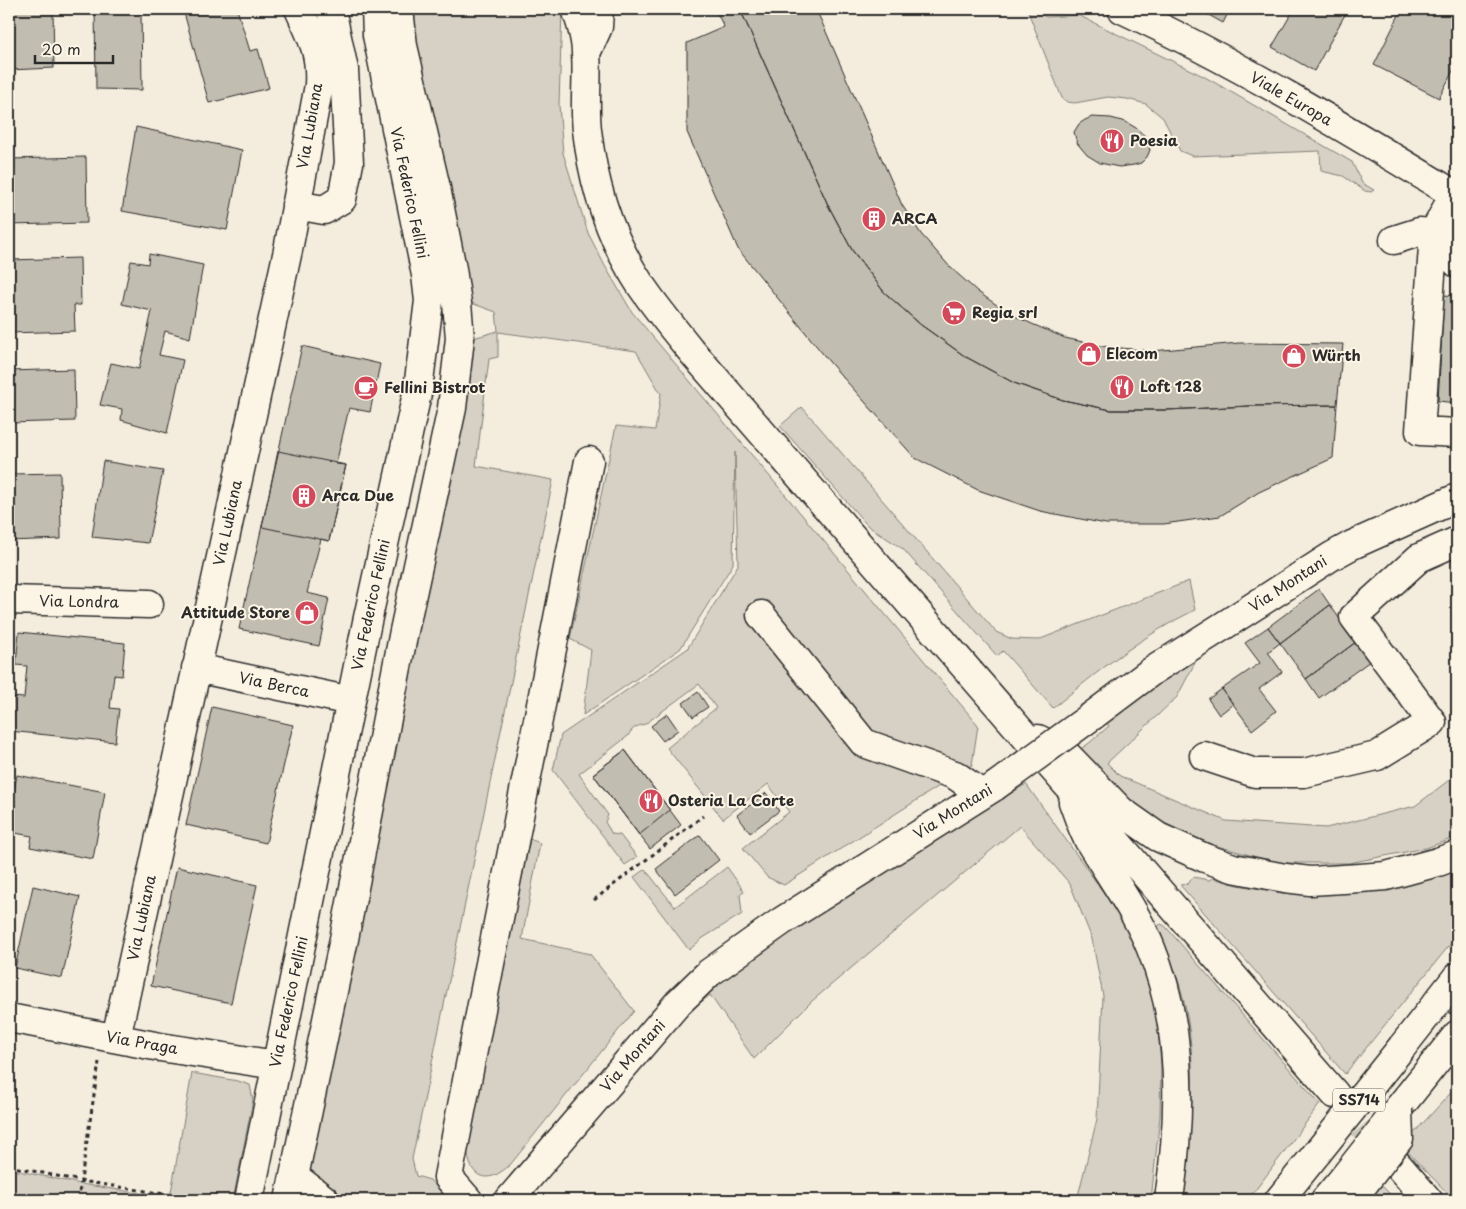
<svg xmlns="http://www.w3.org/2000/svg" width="1466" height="1209" font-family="'Playpen Sans',sans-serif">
<rect width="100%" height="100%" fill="#f4edde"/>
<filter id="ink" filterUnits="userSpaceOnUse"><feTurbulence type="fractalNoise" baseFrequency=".02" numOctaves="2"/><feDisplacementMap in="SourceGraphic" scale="10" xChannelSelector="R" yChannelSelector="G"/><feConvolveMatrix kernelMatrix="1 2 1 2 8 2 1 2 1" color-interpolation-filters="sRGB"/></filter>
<g filter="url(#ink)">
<path fill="#d6d1c4" stroke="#807e78" d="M406,9H562L559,105L563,153L588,233L605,266L632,312L978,725L972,765L784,885L767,877L743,848L789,812L768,784L723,819L667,748L716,708L699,684L645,724C637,726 632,728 628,736L579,774L608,815L605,822L612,834L620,835L637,857L625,865L553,770L561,735L687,649L738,565L735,452L733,564L680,649L583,715L591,650L570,639L616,426L655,430L661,394L636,351L498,332V357L489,359L476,466L553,480L412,1159L416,1176L430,1180L449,1200H345L309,1173L473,338L498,331L496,312L471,303L464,261L447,188L411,16Z
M1027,9H1033L1046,17L1078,15L1205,77L1352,162L1362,183L1374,190L1371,192L1365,191L1343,176L1321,171L1320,151L1192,156L1180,151L1163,118L1146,104L1127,99L1108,97L1075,103L1067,102L1062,98Z
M802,407L996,632L1012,639L1038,640L1189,581L1195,610C1143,635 1098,671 1053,708L1003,651L997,656L903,549L868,526L780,426Z
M1198,657L1177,697L1107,763L1120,776L1226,821L1326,828L1415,806L1457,774V837L1426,848L1349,863H1278L1203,842L1158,820L1120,792L1079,750L1088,744L1109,726L1105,721L1161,676Z
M1026,784L1114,907L1133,940L1144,971L1157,1016L1161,1065L1160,1116L1151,1200H1077L1097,1119L1103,996L1092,939L1070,884L1020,826L812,1001L754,1059L710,995L678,1021L708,987L858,885Z
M530,839L540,843L522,939L590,954L634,1011L510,1165C505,1169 499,1174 493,1176C472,1182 467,1159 467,1144Z
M727,867L744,891L740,894L742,914L703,938L689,950L634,877L645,869L675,907Z
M1457,868V936L1345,1074L1180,885L1188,884L1193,877L1209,880L1213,878L1238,885L1282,893L1332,894L1381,889Z
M1161,924L1165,926L1320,1104L1248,1200H1182C1190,1136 1199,1070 1185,1006C1179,978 1168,952 1158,926Z
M192,1073L238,1081L250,1085L253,1100L233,1200H9V1169L81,1184L170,1198Z
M1457,1086V1200H1454L1402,1146Z
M1379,1183L1396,1200H1356Z"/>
<path fill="#c2bdb1" stroke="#2b2b2b" d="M9,9H53L54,68L9,70Z
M95,9H141L142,90L96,89Z
M183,9H237L250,51L258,49L269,88L209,103Z
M715,9H740L828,205L852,250L884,292L921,325L966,357L1014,383L1063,400L1111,410H1167L1249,406L1337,405L1333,458L1259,492L1220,516L1164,524H1106L1040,511L978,490L915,458L831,364L738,249L687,132V43L724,27Z
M740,9H816L902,205L921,234L950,267L978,292L1007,312L1032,324L1065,338L1101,346L1152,351L1239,343L1343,344L1337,405L1249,406L1167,410H1111L1063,400L1014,383L966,357L921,325L884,292L852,250L828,205Z
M1198,9H1224L1229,11L1223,23Z
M1294,9H1348L1314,71L1272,47Z
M1402,9H1457V63L1439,98L1374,65Z
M1092,117L1111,118L1126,122L1136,128L1145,136L1148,143L1150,150L1147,157L1141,163L1134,165L1119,167L1100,163L1087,155L1077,143L1074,132L1079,124L1085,120Z
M136,127L242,150L227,230L122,211Z
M86,157L87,223L9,225V159Z
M149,254L203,265L190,338L165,331L159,355L183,360L167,433L121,420L122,409L100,405L111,363L139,369L152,311L122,304L131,261L148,264Z
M80,258L81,305H74L75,331L9,333V260Z
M1444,295L1457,296V403L1438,401Z
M302,346L380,364L370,412L349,408L336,464L346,465L329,541L321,539L307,593L329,598L319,646L239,629Z
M74,369L75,421L9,423V371Z
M278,451L346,465L329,541L262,527Z
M103,461L163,471L148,543L92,537Z
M60,473L61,539L9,541V474Z
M1319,589L1330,605L1280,643L1268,627Z
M1330,605L1356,642L1306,679L1280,643Z
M1268,627L1280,643L1268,652L1282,672L1259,689L1276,711L1252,730L1222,689L1260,663L1245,643Z
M19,632L125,643L122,676L114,675L110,708L119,709L115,742L9,731L12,697L24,698L27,666L16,665Z
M1356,642L1370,661L1319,698L1306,679Z
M1222,689L1233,704L1219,715L1208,699Z
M698,692L708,707L693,717L683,703Z
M212,707L293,725L266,843L186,825Z
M667,714L678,730L663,741L651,726Z
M625,750L681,825L650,849L593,774Z
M625,750L670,810L639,835L593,774Z
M17,775L105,792L93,859L30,847L32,836L9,832V816Z
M766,793L779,811L750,833L737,815Z
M700,835L719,860L675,894L656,869Z
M177,867L257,885L231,1003L151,986Z
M33,886L80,897L62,978L15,968Z"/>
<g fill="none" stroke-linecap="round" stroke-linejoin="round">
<path stroke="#ccc6ba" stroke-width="28" stroke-dasharray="28 14" stroke-linecap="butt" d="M1335,1094L1390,1157"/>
<defs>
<path id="minor" d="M1454,194L1434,233L1420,431L1457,433
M296,205L324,210L342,199L349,163L344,70L331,9
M1394,240L1419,232L1434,233L1457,263
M9,600L149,604
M761,615L864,743L955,775L982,794
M196,668L351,701
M1092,716L1152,671L1231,621L1332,556L1352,545L1457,498
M1204,756L1255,773H1304L1377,756L1432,722L1354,617L1419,558L1457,541
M9,1018L160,1047L276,1065
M116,1038L288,250L319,85C321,52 312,38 299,9
M294,1176L325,1200
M249,1200L367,622L418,389L429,301L426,275L377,35L376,9
M289,1200L344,939L404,631L452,408L460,338L457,303L452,269L436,188L403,46L399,9
M468,1200L448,1177L589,461
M509,1200L678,1003L709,973L782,921L994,787"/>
<path id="major" d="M1122,9C1238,63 1348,130 1457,196"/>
<path id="highway" d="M576,9C581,23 586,38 586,53C588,79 584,104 587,130C593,183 610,238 640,284C656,308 675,331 693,353L1335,1094
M587,51L598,27L599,9
M1038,739L1065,753L1121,811L1158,837L1205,858L1233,868L1285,878L1310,881L1360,878L1386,876L1438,862L1457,855
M1073,802C1078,815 1082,829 1089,841C1110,876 1134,908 1150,946C1184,1027 1181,1115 1169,1200
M1402,1047L1457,977
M1398,1109L1457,1035
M1395,1162L1428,1200
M1279,1200L1317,1153
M1325,1200L1342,1180"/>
</defs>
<use href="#minor" stroke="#2b2b2b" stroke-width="31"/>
<use href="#major" stroke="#2b2b2b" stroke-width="31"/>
<use href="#highway" stroke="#2b2b2b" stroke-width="31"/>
<path stroke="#2b2b2b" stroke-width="3" stroke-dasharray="4 4" stroke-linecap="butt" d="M594,900L703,816
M9,1166L81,1181L171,1195L170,1198L178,1199V1200
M78,1200L99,1062"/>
<use href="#minor" stroke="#fcf5e5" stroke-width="28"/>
<use href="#major" stroke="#fcf5e5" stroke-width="28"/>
<use href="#highway" stroke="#fcf5e5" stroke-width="28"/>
<defs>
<path id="minor-bridge" d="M994,787L1092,716"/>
<path id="highway-bridge" d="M1317,1153L1402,1047
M1342,1180L1398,1109
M1356,1194L1399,1139L1398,1109"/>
</defs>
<use href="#minor-bridge" stroke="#2b2b2b" stroke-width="31" stroke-linecap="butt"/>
<use href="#highway-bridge" stroke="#2b2b2b" stroke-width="31" stroke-linecap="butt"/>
<use href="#minor-bridge" stroke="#fcf5e5" stroke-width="28"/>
<use href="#highway-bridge" stroke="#fcf5e5" stroke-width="28"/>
</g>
</g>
<defs>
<symbol id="restaurant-disc" viewBox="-11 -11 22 22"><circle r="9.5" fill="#d1495b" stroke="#fcf5e5"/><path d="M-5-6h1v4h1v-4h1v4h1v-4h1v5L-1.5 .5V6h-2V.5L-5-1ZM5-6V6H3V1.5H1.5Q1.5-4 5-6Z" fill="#fff"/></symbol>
<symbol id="building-disc" viewBox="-11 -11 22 22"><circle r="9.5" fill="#d1495b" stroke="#fcf5e5"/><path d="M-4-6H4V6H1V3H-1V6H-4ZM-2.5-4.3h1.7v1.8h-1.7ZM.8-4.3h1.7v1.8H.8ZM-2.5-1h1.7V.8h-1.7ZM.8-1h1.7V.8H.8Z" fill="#fff"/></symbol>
<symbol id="supermarket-disc" viewBox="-11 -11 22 22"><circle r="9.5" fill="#d1495b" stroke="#fcf5e5"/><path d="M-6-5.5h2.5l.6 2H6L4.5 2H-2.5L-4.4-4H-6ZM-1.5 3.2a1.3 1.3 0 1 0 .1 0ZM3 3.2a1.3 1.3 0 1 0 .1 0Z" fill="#fff"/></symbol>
<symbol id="shop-disc" viewBox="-11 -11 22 22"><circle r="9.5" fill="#d1495b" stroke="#fcf5e5"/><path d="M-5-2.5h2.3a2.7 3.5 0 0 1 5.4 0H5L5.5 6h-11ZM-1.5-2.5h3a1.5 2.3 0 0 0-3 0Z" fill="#fff"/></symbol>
<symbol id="cafe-disc" viewBox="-11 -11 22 22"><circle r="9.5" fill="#d1495b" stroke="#fcf5e5"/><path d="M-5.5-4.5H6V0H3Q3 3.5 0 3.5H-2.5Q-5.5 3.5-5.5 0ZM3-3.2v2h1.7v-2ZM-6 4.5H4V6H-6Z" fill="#fff"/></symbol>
</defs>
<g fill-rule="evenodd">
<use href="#restaurant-disc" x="1098" y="127" width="28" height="28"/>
<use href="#building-disc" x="860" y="205" width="28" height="28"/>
<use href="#supermarket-disc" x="940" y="299" width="28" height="28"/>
<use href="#shop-disc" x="1075" y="340" width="28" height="28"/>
<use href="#shop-disc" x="1280" y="342" width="28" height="28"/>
<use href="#restaurant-disc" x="1108" y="373" width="28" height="28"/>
<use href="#cafe-disc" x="352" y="374" width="28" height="28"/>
<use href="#building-disc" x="290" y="482" width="28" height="28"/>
<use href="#shop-disc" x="293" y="599" width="28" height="28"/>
<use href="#restaurant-disc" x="637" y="787" width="28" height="28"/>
</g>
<g text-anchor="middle" stroke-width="4" stroke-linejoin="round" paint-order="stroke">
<rect fill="#fcf5e5" stroke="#6a6863" stroke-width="1" x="1333" y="1088.5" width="52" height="23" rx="4"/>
<g font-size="14" font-weight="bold" fill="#2b2b2b">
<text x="1359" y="1105">SS714</text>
</g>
<g font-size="15" fill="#2b2b2b" stroke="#fcf5e5">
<text transform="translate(1291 99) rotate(30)" y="5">Viale Europa</text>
<text transform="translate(310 126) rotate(-80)" y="5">Via Lubiana</text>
<text transform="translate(409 193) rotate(78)" y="5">Via Federico Fellini</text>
<text transform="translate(228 523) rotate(-78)" y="5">Via Lubiana</text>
<text transform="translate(1288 584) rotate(-33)" y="5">Via Montani</text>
<text transform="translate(79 602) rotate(1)" y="5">Via Londra</text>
<text transform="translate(371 605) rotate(-78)" y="5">Via Federico Fellini</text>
<text transform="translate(274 685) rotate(12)" y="5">Via Berca</text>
<text transform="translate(953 812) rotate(-32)" y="5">Via Montani</text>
<text transform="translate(142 918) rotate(-78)" y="5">Via Lubiana</text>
<text transform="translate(289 1002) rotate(-78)" y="5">Via Federico Fellini</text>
<text transform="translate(142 1043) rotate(10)" y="5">Via Praga</text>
<text transform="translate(633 1056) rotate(-49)" y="5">Via Montani</text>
</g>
<g font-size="15" font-weight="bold" fill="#2b2b2b" stroke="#fcf5e5" text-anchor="start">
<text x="1130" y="146">Poesia</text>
<text x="892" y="224">ARCA</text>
<text x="972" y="318">Regia srl</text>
<text x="1106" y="359">Elecom</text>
<text x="1312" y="361">Würth</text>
<text x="1140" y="392">Loft 128</text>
<text x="384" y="393">Fellini Bistrot</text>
<text x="322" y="501">Arca Due</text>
<text x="290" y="618" text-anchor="end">Attitude Store</text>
<text x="668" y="806">Osteria La Corte</text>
</g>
</g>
<rect width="1466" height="1209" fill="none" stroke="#fcf5e5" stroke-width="30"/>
<rect x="15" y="15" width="1436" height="1179" fill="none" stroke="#2b2b2b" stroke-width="2" filter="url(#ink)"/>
<path d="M35 55v8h78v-8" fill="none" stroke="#2b2b2b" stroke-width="2.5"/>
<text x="42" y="55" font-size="15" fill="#2b2b2b" stroke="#fcf5e5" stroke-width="4" paint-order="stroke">20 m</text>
</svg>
